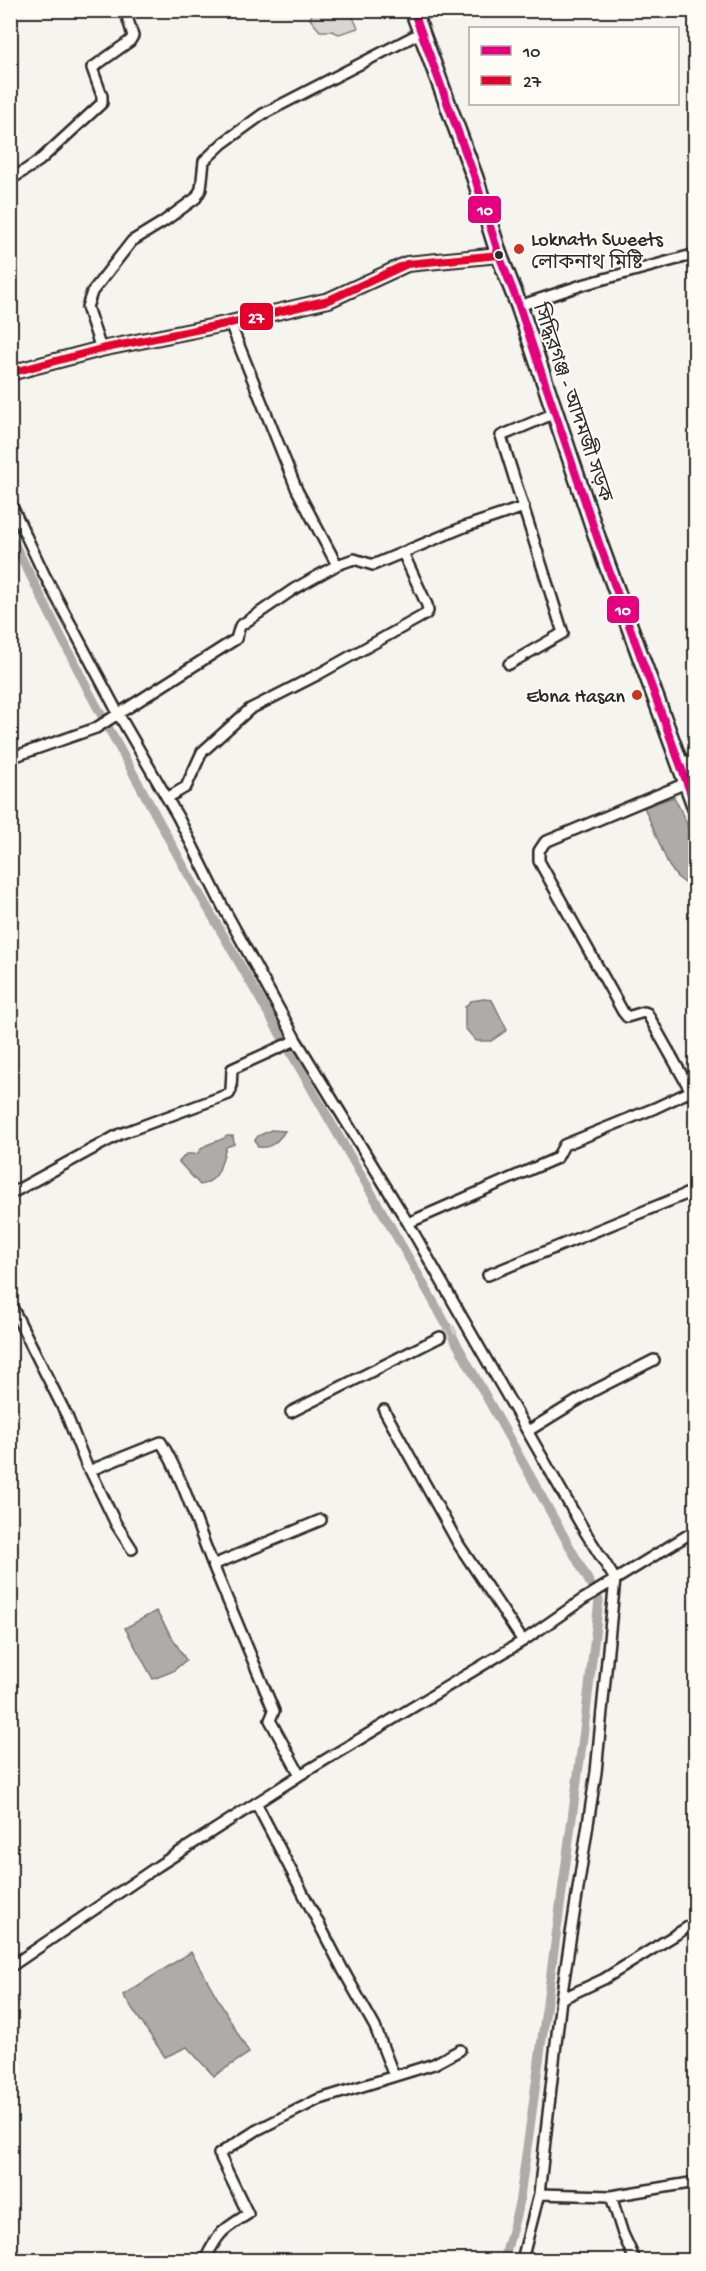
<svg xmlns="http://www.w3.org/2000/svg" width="706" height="2271" font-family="'Gochi Hand','Noto Sans Bengali',sans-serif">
<rect width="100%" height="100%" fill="#f5f4ef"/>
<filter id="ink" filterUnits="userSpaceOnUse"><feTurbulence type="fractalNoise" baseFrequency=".0167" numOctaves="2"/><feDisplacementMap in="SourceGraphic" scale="12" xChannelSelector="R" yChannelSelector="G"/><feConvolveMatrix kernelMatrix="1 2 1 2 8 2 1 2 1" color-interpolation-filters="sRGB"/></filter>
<g filter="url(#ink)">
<path fill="#d7d6d2" stroke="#81807e" stroke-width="1.5" d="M313,11H350L358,28L339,34L332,31H320L310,19Z"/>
<path fill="#adaca9" stroke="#797877" stroke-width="1.5" d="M674,797C693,832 696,846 695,886L693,889L677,877L669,866L644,807Z
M484,999L492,1000L507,1030L491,1041H476L465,1028V1007L471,1001Z
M271,1130L285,1131C278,1141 271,1149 258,1147L255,1140L258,1136Z
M227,1136H233L234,1144L226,1147C220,1165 221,1180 200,1185L179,1162L186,1154H197C207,1140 215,1145 227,1136Z
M156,1611L186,1660L173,1671L153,1679L125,1628Z
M191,1952L249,2053L214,2076L187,2047L165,2057L123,1995Z"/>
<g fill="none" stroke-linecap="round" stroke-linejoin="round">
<path stroke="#adaca9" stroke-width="9" d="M10,535L89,692L184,867L418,1274L591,1585
M504,2260L519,2204L530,2127L584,1730L599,1600"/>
<path stroke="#cdccc8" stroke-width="9" stroke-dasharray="9 4.5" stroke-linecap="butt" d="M440,1337L456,1329"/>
<defs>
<path id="street" d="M10,180L39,161L102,103V96L92,68L130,41L133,36L125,10
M519,306L582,285L696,254
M230,323L297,490L337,565
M101,349L87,307L92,292L132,241L163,222L196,198L201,189L204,161L223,143L263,114L420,33
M10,502L44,574L119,715L178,817L223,907L296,1040L408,1223L584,1530L615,1579L596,1772L561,1999L539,2194L522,2260
M509,664L563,633L501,436L555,413
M10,758L96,728L236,639L240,626L294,589L337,565L354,559L373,565L464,527L524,507
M678,765L696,757
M686,783L545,842L539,851V861L623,1012L627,1017L644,1012L647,1013L696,1100
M167,798L186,787L202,752L250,709L317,675L426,614L428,611L427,605L403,553
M10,1194L120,1134L229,1094L231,1090L232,1069L296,1040
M408,1223L557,1158L564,1145L655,1108L691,1091
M488,1275L696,1190
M10,1303L67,1416L87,1467L90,1470L96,1468L161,1442C184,1480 196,1524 213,1565
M384,1410L459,1545L523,1641
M291,1412L440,1337
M528,1431L593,1391L654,1360
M90,1470L116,1524L132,1549
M300,1775L270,1720L274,1711L213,1565L321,1520
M256,1803L343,1970L375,2027L394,2076
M10,1967L158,1866L300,1775L523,1641L582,1600L696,1530
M561,1999L604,1979L696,1922
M539,2194L611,2196L696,2182
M611,2196L623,2234L635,2260
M205,2260C218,2233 222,2230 248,2214L219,2154L257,2130L317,2100L434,2064L460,2050"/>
<path id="secondary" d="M10,373L101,349L230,323L329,300L407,264L499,255"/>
<path id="primary" d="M413,10L475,178L499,255L519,306L599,543L696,808"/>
</defs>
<use href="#street" stroke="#2b2b2b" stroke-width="14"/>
<use href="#secondary" stroke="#2b2b2b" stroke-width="18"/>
<use href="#primary" stroke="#2b2b2b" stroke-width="20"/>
<use href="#street" stroke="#fdfcf7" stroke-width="9"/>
<use href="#secondary" stroke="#fdfcf7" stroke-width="14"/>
<use href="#primary" stroke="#fdfcf7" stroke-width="15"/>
<defs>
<path id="bus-1" d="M413,10L475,178L499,255L519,306L599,543L696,808"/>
<path id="bus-2" d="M10,373L101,349L230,323L329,300L407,264L499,255"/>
</defs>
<use href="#bus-1" stroke="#fdfcf7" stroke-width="12"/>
<use href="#bus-2" stroke="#fdfcf7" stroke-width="12"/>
<use href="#bus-1" stroke="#e5007d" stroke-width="8"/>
<use href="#bus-2" stroke="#e4002b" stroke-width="8"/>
</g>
</g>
<g fill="#c8321e" stroke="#fdfcf7" stroke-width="2">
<circle cx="519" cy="249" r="6"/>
<circle cx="637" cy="695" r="6"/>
</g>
<circle fill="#2b2b2b" stroke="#fdfcf7" stroke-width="2" cx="499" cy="255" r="5"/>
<g text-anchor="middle" stroke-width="4.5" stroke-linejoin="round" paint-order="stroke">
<g font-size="20" fill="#2b2b2b" stroke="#fdfcf7" text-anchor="start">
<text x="531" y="245">Loknath Sweets<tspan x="531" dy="23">লোকনাথ মিষ্টি</tspan></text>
<text x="625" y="702" text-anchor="end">Ebna Hasan</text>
</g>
<g font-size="20" fill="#2b2b2b" stroke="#fdfcf7">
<text transform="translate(574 402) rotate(71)" y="7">সিদ্ধিরগঞ্জ - আদমজী সড়ক</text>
</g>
</g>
<g stroke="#fdfcf7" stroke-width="2">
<rect x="467" y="195" width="35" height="29" rx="6" fill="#e5007d"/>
<rect x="239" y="302" width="35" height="29" rx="6" fill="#e4002b"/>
<rect x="606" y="595" width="34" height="29" rx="6" fill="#e5007d"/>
</g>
<g font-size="16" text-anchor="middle" font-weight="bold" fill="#fff">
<text x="485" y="215">10</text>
<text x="256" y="323">27</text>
<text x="623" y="615">10</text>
</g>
<rect width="706" height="2271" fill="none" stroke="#fdfcf7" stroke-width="36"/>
<rect x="18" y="18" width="670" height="2235" fill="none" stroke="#2b2b2b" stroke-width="2" filter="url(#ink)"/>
<rect x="469" y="27" width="210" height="78" fill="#fdfcf7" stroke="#a9a8a5" stroke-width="1.5"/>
<rect x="481" y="46" width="30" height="9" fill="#e5007d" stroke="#a9a8a5" stroke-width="1.5"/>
<text x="523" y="57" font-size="18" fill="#2b2b2b">10</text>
<rect x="481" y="76" width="30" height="9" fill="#e4002b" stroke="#a9a8a5" stroke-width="1.5"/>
<text x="523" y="87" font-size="18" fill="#2b2b2b">27</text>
</svg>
